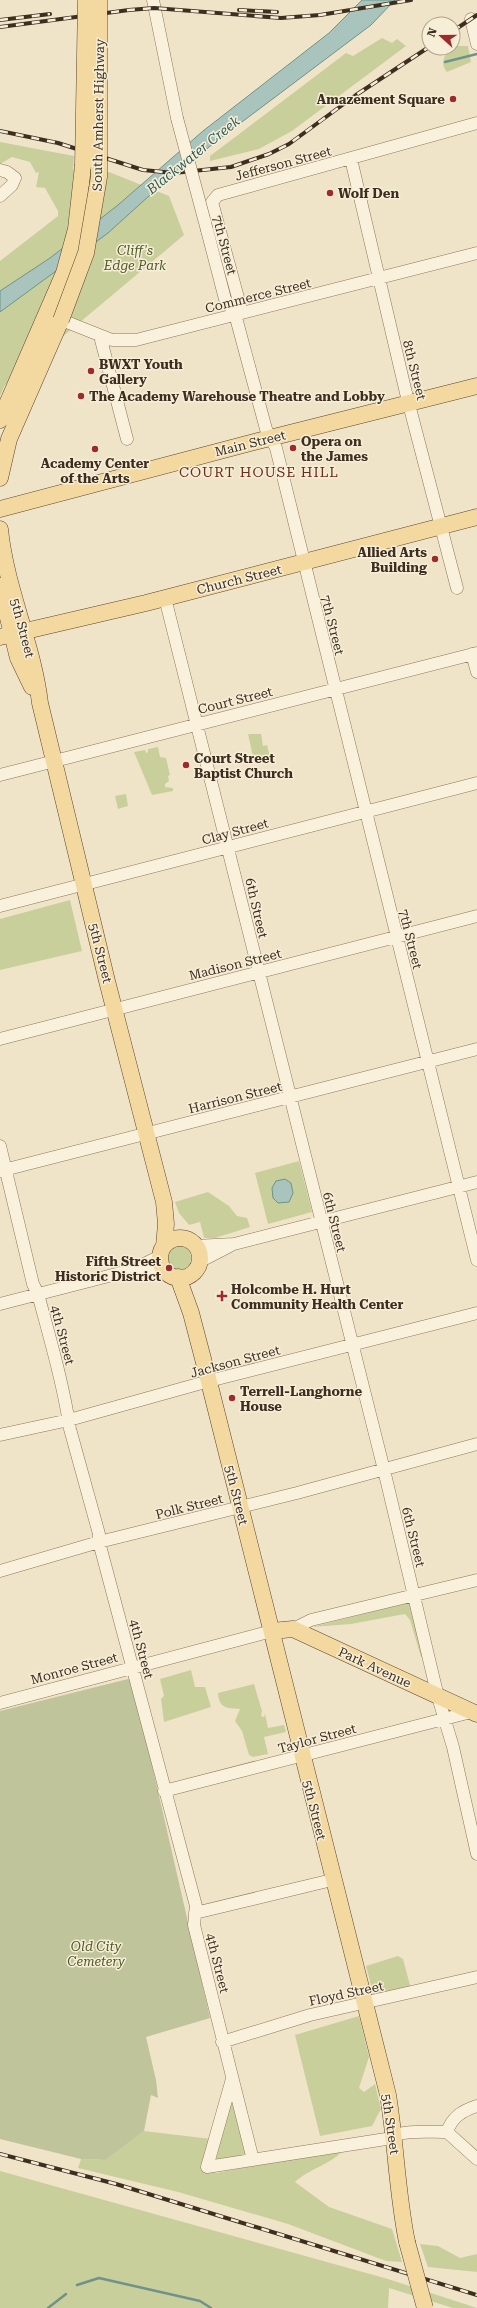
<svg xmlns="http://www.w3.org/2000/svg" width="477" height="2308" font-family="'Roboto Serif',serif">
<rect width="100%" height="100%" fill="#f0e4c8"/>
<path fill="#c9cf9b" d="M382,38L392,43L397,39L406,46L292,131L259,149L210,161V156L346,53L353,56Z
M453,46H468L471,62L447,72C438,62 447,52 453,46Z
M0,142L74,156L73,169L109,172L169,196L184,235L5,385L0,396V261L58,216V211L45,188L36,187L39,172L36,173L30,162L12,157L0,164Z
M248,734H261L263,746L267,745L270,757L254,761Z
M158,747L160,757L166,758L170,775L168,776L169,781L165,784V787L173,788V791L152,795L134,752L145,750L146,753L148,752V749Z
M126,794L128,806L118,809L115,796Z
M70,900L82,951L0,970V919Z
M299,1161L312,1212L268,1224L255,1173Z
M208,1192L229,1206L237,1216L247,1218L250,1227L215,1238H204L200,1222L189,1225L179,1213L175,1202Z
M167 1258a12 12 0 1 1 24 0a12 12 0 1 1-24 0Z
M411,1602L424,1657H421L410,1620L405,1614L351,1624L312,1627Z
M191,1670L195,1687H205L211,1707L164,1722L161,1699L164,1696L160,1679Z
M254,1684L262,1711L261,1716L264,1717L265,1714L268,1728L284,1725L286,1732L264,1737L268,1754L253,1757L249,1755L242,1731L235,1721L240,1709C227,1708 219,1709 218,1693Z
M398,1956L403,1959L411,1989L374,1997L366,1966Z
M359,2016L369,2057L359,2088L364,2092L375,2084L381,2109L372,2126L320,2136L295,2035Z
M231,2098L246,2156L215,2164Z
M144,2131L211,2139L203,2167L216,2173L345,2148C333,2164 310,2168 295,2182L329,2207L392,2229L402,2262L386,2261L288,2224L178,2192L78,2168L81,2159L106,2160Z
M0,2171L388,2279L477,2308H453L389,2288L388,2308H0Z
M420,2244L438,2246L460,2258L477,2254V2272L428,2267Z"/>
<path fill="#bfc49a" d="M132,1678L210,2018L146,2037L156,2080L158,2098L151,2095L144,2131L106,2160L81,2159L0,2139V1711Z"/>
<path fill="#a9c4bc" stroke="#6f938a" d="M362,0H395L371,25L214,143L150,195L108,233L0,312V291L50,258L118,205L203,131L329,33Z
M285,1179L291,1183L293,1193L289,1202L278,1203L273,1198L272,1188L276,1181Z"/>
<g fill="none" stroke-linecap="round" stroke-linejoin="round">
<path stroke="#6f938a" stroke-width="2.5" d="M445,62L477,54
M77,2285L99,2278L200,2301L211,2308
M48,2308L66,2294"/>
<defs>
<path id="minor" d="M153,0L177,118
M471,19L477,44
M351,159L406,393L457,588
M0,170L7,172L15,178L12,185L0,196
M207,230L225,299L235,314L266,429L276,448L477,1260
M235,314L240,305L212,202L218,195L477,123
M54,317L112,340H136L477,253
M100,336L127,439
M165,598L384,1470L438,1697L453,1747L477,1854
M472,654L477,672
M0,775L477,653
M0,906L477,783
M0,1039L477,916
M0,1146L33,1284L38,1294C50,1339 63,1383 70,1429L99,1534V1542L196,1906L194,1925L253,2160
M0,1171L477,1049
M195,1246L234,1244L477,1182
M199,1262L230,1246
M135,1270L164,1269
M0,1304L132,1270L160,1256
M0,1435L69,1420L209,1381L477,1313
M0,1571L99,1542L297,1493L477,1444
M293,1629L311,1620L477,1580
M0,1703L272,1631
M164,1791L475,1711
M195,1913L332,1880
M222,2042L310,2015L477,1977
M232,2079L207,2167L386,2139C404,2129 427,2132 447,2132L477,2159
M447,2132C452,2117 462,2111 477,2106"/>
<path id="major" d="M0,420L64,273L76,229L83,166
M0,478L9,439L61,320
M0,509L258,441L477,386
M0,529C6,589 33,644 40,703L107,981L164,1202L166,1224L164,1246
M0,586L18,658L32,687
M0,637L146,603L477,517
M160 1258a20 20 0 1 1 40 0a20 20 0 1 1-40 0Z
M178,1277L191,1313L207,1374L388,2095C396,2144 397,2193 407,2242
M272,1631L293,1629L477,1714"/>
</defs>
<use href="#minor" stroke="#8d765c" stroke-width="13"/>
<use href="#major" stroke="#5b4430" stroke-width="17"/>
<use href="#minor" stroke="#faf1dc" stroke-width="12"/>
<use href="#major" stroke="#f3d9a0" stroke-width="16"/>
<defs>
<path id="rail" d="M239,10L277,12
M0,20L50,14
M0,27L129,10L154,8L281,18L320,15L411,0
M453,31L477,15
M0,131L58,143L143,170L174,173L231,167L269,154L289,144L356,95L429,47
M0,2154L116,2184L477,2295"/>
</defs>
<use href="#rail" stroke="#3d2e20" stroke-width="4"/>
<use href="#rail" stroke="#f7eed8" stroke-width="2.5" stroke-dasharray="8" stroke-linecap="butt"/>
<defs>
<path id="minor-bridge" d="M177,118L207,230"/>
<path id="major-bridge" d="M83,166L86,0
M61,320L86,253L99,177V0
M407,2242L425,2308"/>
</defs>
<use href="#minor-bridge" stroke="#8d765c" stroke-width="13" stroke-linecap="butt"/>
<use href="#major-bridge" stroke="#5b4430" stroke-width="17" stroke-linecap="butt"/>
<use href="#minor-bridge" stroke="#faf1dc" stroke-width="12"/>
<use href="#major-bridge" stroke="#f3d9a0" stroke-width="16"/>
</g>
<g fill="#9e2a2b" stroke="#f7eed8" stroke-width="1.5">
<circle cx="453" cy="99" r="4"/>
<circle cx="330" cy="193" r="4"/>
<circle cx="91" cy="371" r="4"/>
<circle cx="81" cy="396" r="4"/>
<circle cx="293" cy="448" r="4"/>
<circle cx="95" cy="449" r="4"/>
<circle cx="435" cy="559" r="4"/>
<circle cx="186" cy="765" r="4"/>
<circle cx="169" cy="1268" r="4"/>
<path d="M220 1290h4v4h4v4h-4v4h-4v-4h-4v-4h4z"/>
<circle cx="232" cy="1398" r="4"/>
</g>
<g text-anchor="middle" stroke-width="3" stroke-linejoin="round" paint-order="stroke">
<g font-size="13" font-weight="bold" fill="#3d2e20" stroke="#f7eed8" text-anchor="start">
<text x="445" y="104" text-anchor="end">Amazement Square</text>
<text x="338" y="198">Wolf Den</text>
<text x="99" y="369">BWXT Youth<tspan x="99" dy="15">Gallery</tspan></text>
<text x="89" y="401">The Academy Warehouse Theatre and Lobby</text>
<text x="301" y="446">Opera on<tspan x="301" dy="15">the James</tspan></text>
<text x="95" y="468" text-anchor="middle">Academy Center<tspan x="95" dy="15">of the Arts</tspan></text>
<text x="427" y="557" text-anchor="end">Allied Arts<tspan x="427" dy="15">Building</tspan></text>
<text x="194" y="763">Court Street<tspan x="194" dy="15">Baptist Church</tspan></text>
<text x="161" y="1266" text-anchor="end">Fifth Street<tspan x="161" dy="15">Historic District</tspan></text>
<text x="231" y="1294">Holcombe H. Hurt<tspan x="231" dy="15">Community Health Center</tspan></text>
<text x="240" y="1396">Terrell-Langhorne<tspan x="240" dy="15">House</tspan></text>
</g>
<g font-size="13" fill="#3d2e20" stroke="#f7eed8">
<text transform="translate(98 115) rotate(-89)" y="5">South Amherst Highway</text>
<text transform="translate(283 163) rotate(-15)" y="5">Jefferson Street</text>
<text transform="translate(225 245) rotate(75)" y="5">7th Street</text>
<text transform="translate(258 295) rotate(-14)" y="5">Commerce Street</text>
<text transform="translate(415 370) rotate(76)" y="5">8th Street</text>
<text transform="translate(250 443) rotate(-14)" y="5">Main Street</text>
<text transform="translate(239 579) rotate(-14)" y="5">Church Street</text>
<text transform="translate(333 625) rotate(76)" y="5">7th Street</text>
<text transform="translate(23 628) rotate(75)" y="5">5th Street</text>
<text transform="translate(235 700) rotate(-14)" y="5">Court Street</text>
<text transform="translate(235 831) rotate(-15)" y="5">Clay Street</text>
<text transform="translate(257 908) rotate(77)" y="5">6th Street</text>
<text transform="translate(411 939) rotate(76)" y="5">7th Street</text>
<text transform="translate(101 953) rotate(76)" y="5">5th Street</text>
<text transform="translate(235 964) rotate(-14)" y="5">Madison Street</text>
<text transform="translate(235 1097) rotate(-14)" y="5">Harrison Street</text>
<text transform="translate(335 1222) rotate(76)" y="5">6th Street</text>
<text transform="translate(63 1335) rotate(75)" y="5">4th Street</text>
<text transform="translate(235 1361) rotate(-15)" y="5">Jackson Street</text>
<text transform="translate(237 1495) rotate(76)" y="5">5th Street</text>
<text transform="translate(189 1506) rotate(-14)" y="5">Polk Street</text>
<text transform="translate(414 1537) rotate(76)" y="5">6th Street</text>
<text transform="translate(142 1649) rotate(75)" y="5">4th Street</text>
<text transform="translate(375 1667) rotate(25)" y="5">Park Avenue</text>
<text transform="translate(74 1668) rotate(-15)" y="5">Monroe Street</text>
<text transform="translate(317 1738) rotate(-15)" y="5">Taylor Street</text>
<text transform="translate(315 1810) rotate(76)" y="5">5th Street</text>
<text transform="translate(218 1963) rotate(76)" y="5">4th Street</text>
<text transform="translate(346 1993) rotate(-12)" y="5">Floyd Street</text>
<text transform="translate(391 2124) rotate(82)" y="5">5th Street</text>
</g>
<g font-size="13" font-style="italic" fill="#4d5a26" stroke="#f7eed8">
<text x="135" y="255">Cliff's<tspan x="135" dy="15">Edge Park</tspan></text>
<text x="96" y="1951">Old City<tspan x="96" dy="15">Cemetery</tspan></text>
</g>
<g font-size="14" font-style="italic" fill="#2f5d5a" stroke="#f7eed8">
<text transform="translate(193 155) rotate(-39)" y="5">Blackwater Creek</text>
</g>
<g font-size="14" letter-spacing="1" fill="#6b2e1e" stroke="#f7eed8">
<text x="259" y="477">COURT HOUSE HILL</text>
</g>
</g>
<g transform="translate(441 36) rotate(291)"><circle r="19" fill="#f7eed8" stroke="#ada18e"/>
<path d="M0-3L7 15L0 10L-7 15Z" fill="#9e2a2b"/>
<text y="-6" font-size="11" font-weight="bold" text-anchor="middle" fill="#3d2e20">N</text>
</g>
</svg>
